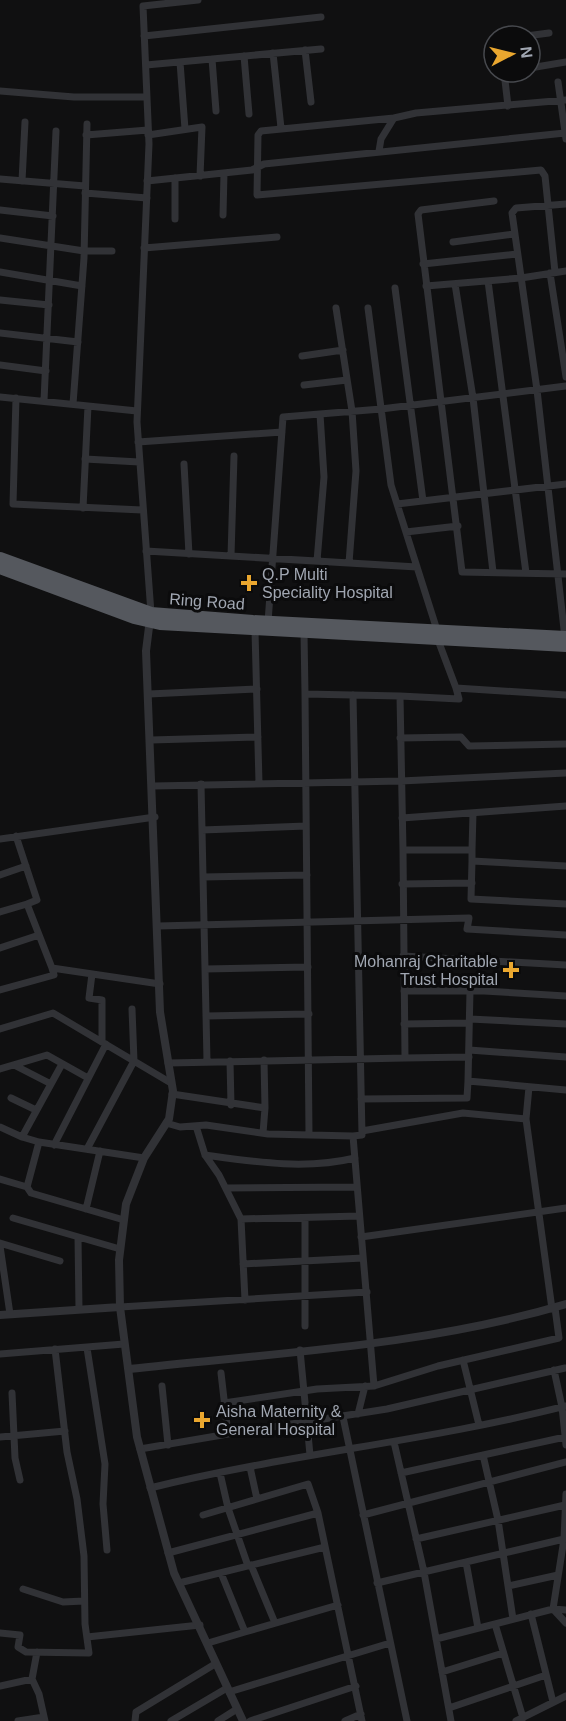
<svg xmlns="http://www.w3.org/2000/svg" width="566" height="1721" font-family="Arial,sans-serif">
<rect width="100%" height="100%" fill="#101011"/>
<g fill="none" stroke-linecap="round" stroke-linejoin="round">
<path stroke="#313236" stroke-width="7" d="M144,36L321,17
M526,36L549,33
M305,50L311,102
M273,53L281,128
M244,56L249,114
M212,59L216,111
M180,62L185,129
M146,65L321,49
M530,68L566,62
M504,72L508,106
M558,82L566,139
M0,91L74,97H147
M394,118L261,131L258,135L257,195L541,170L545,176L555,272
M86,135L148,130
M148,135L202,127L200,176
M379,151L381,139L394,118L416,113L566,100
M175,178V219
M0,179L85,186
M22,181L25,122
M147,181L252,170L264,164L565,133
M85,193L147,198
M494,201L421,210L418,214L462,572L566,574
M0,210L53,216
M223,215L224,173
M0,238L84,251H112
M453,242L514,234
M144,248L277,237
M423,264L517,254
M0,272L82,286
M550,273L566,377
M488,281L526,573
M455,284L473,398L493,572
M426,286L521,278L566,271
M395,288L423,501
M0,300L49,305
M336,308L352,411L356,471L349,563
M368,308L391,485L437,630
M0,333L78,342
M302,356L343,350
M0,365L46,371
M304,385L347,380
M0,397L137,411
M16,398L13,504L142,510
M44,401L56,131
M73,404L84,258L87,124
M138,442L282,432
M85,459L139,462
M184,464L189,554
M397,504L566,484
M83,508L88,406
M406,532L458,526
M146,551L417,567
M231,556L234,456
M317,561L324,477L320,414
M151,613L137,422L149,144L143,6L198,0
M268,622L283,417L381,409L566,386
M255,631L259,783
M304,633L305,694L400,696L403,850H472V861L566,866
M565,638L537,390L512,213L516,208L566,204
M438,640L456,688
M149,694L257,689
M305,694L309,1134
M353,695L362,1135L353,1136L374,1386
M400,696L459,699L456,688L566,695
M400,738L461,737L469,746L566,744
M151,740L258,737
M201,784L207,1061
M153,786L401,781L566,773
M402,818L566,806
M202,830L306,826
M16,836L37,900L27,904
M0,839L155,817
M472,850L473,813
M472,861L471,899L566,904
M0,875L26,866
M203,877L307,875
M402,884L472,883
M0,912L27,904L52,968L160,984
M158,926L469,918L467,929L566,935
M0,948L39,935
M403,956L566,965
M205,969L308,967
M92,974L89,998L102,1000V1042
M0,990L54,975L52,968
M404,991H484L566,996
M206,1016L309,1014
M470,1019L566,1024
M404,1024L469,1023
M0,1029L53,1013L171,1083
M469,1050L566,1057
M405,1058L469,1057
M230,1061L231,1105
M168,1063L405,1058L403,850
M14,1065L51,1084
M0,1069L47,1055L88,1078
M468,1081L470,991
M529,1087L526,1119L552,1309
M172,1094L265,1108L264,1060
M11,1098L36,1110
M361,1099L467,1098L468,1081L566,1090
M166,1123L180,1127L206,1125L268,1134L353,1136
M196,1126L205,1155L219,1175L241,1219L245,1300
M0,1127L22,1137
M362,1131L463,1113L526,1119
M263,1133L265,1108
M39,1142L22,1137L62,1064
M54,1145L106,1044
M87,1149L134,1061L132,1009
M205,1155C255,1162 305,1170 355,1158
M0,1179L27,1187L39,1142L144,1158
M27,1187L31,1193L124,1220
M226,1188L356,1187
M86,1209L100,1151
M13,1218L120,1249
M305,1218V1326
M241,1219L359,1216
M78,1237L79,1309
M361,1237L566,1208
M0,1243L60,1261
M0,1246L10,1314
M243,1264L363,1258
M120,1307L367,1292
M87,1348L105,1464L103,1504L107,1550
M300,1350L310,1455
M0,1354L124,1344
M463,1360L479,1425
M554,1370L562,1407L566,1445
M162,1386L168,1445
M12,1393L15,1458L20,1480
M224,1403L317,1389L374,1386L438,1366L559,1338L555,1308
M358,1414L365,1386
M343,1417L407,1721
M228,1434L387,1409L565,1368
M0,1437L65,1431
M394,1442L424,1572L451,1721
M140,1449L228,1434L221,1373
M483,1455L498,1520L513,1619
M250,1467L257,1499
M220,1473L228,1508L248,1566
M401,1473L565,1437
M150,1488C288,1454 429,1441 566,1406
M203,1515L308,1484L318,1513
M363,1515L566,1462
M416,1539L565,1505
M564,1539L553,1609L566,1623
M168,1553L318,1513L362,1721
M466,1562L478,1628
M251,1565L275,1623
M179,1583L325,1547
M377,1583L564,1539L566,1494
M508,1586L558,1575
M23,1589L63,1602L84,1601
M531,1614L553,1702
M495,1624L523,1718
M245,1632L338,1605
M0,1633L20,1635L18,1647L26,1652L89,1653L85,1624L84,1556L77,1499L67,1452L55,1349
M87,1637L200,1625
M436,1639L553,1609L566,1610
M208,1643L245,1632L221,1573
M442,1672L503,1653
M32,1679L39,1694L45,1721
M0,1686L32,1679L37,1652
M229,1692L390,1643
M449,1708L546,1675
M18,1721L44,1717
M135,1721L136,1712L215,1664
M171,1721L227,1688
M218,1721L237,1709
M250,1721L356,1686
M345,1721L361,1714
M516,1721L566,1696"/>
<path stroke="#313236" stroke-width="8" d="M150,619L146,651L160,1012L173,1091L169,1119L144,1158L126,1204L119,1260L120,1307L137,1437L174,1573L243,1721
M0,1315L120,1307
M129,1369C274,1353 425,1346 566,1304"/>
<path stroke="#55585e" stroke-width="12" d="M0,558L151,613L253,621L566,637
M0,568L134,618L160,624L566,646"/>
</g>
<g fill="#eaa72f" stroke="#0b0b0c" stroke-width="2">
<path d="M246 574h6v6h6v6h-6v6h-6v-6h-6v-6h6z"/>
<path d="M508 961h6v6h6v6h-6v6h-6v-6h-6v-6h6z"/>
<path d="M199 1411h6v6h6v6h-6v6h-6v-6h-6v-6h6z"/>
</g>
<g text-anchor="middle" stroke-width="6" stroke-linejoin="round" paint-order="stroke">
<g font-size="16" fill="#a1a7b2" stroke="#0b0b0c" text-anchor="start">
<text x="262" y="580">Q.P Multi<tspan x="262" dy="18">Speciality Hospital</tspan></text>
<text x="498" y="967" text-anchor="end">Mohanraj Charitable<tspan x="498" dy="18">Trust Hospital</tspan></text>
<text x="216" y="1417">Aisha Maternity &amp;<tspan x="216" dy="18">General Hospital</tspan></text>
</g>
<g font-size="16" fill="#a1a7b2" stroke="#0b0b0c">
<text transform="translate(207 601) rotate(4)" y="6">Ring Road</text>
</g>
</g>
<g transform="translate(512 54) rotate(83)"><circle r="28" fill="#0b0b0c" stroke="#47494e" stroke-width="1.5"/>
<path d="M0-4.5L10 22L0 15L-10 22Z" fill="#eaa72f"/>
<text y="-9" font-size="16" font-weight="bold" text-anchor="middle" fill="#a1a7b2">N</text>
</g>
</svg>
